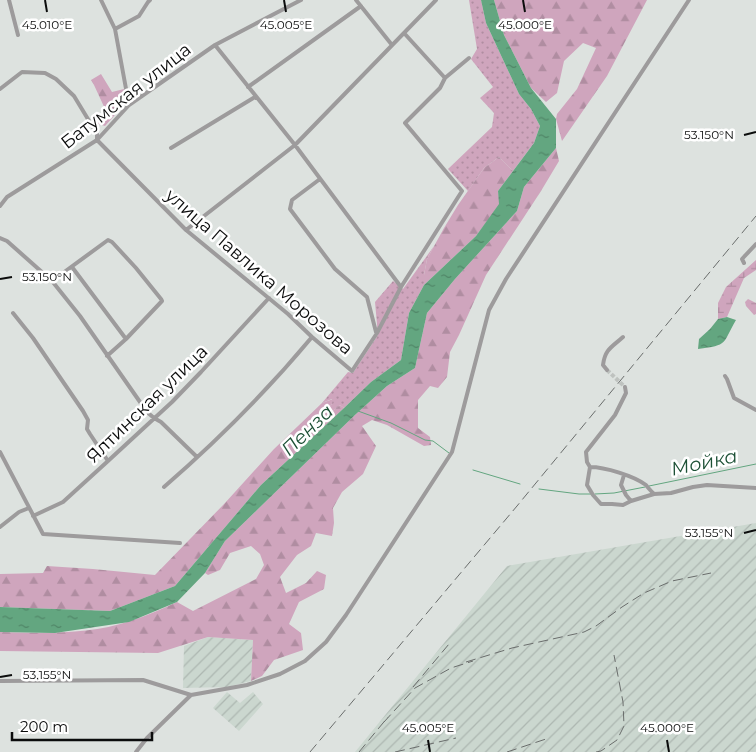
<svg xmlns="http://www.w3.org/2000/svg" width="756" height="752" font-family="Montserrat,sans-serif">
<defs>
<pattern id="industrial-furrows" width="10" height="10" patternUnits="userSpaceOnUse" patternTransform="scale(1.25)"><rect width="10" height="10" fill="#cbd7cf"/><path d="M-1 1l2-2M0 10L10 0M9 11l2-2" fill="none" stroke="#adb7b1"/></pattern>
<pattern id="green-dots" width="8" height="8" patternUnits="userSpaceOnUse" patternTransform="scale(1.25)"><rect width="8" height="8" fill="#cfa5bd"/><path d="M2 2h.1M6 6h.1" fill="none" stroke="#b08da1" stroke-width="1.8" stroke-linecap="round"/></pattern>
<pattern id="forest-firs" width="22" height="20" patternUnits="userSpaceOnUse" patternTransform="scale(1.25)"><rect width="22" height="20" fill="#cfa5bd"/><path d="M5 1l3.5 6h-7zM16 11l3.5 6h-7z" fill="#b08da1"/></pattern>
<pattern id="wetland-marsh" width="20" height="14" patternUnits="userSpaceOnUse" patternTransform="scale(1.25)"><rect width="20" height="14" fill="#cfa5bd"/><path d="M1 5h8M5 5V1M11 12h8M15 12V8" fill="none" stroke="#b08da1"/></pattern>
<pattern id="water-ripples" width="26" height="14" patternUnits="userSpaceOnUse" patternTransform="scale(1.25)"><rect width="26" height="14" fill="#63a680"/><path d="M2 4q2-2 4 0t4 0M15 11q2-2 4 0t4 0" fill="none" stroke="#508667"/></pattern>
</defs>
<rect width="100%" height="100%" fill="#dde2df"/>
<path fill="url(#industrial-furrows)" d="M756,523V752H355L507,566Z
M208,637L253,640L251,681L227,687L183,688L184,646Z
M227,692L240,703L253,692L263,704L239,731L213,708Z"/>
<path fill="url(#green-dots)" d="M469,0H481L486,23L519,94L531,109L540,126L534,143L513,171L499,157L484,168L468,191L448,169L492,127L494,113L480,98L493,87L471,59L477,49Z
M434,246L427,259L424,275V285L409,313L401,360L371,382L344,408L340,405L316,425L312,420L332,404V399L322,403L348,372L353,373L378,335L375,302L393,281L403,289Z"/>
<path fill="url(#forest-firs)" d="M494,0H647L607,76L562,141L556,119L557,114L577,89L596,48L583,43L564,61L557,93L546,102L531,88L504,35Z
M101,74L112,92L124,89L126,101L122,107L105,126L92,122L106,111L94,85L91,80Z
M556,148L559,161L541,191L486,275L459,335L450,352L447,377L438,388L430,386L418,400V428L430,437L431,445L424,446L387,425L372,420L362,426L376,446L363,474L342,492L333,508L334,523L332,536L316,533L311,546L297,555L280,577L286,593L306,583L317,571L326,575L324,589L299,602L289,624L301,633L303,650L274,660L262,676L251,681L253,640L208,637L158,653L0,651V632C43,633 89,635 130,621C146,616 162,609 177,602L193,611L256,579L264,565L260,554L251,546L230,553L220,570L208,575L205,573L225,541L356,414L387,386L415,368L427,313L455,279L517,211L524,187Z
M499,157L513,171L498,191L500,204L476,236L424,285V275L427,259L444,228L458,205L484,168Z
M333,399L332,404L312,420L316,425L340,405L344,408L261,485L175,586L110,611L0,607V574L43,573L47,566L93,569L155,575L225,503L274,449L322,403Z"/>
<path fill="url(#wetland-marsh)" d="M756,260V270L744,278L727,317L718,319V303L726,287Z
M748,299L756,303V314L754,315L746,306L745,302Z"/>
<path fill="url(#water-ripples)" d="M481,0H494L504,35L531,88L556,119V148L524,187L517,211L455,279L427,313L415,368L387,386L356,414L225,541L205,573L177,602L129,622L55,633L0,632V607L110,611L175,586L261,485L344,408L371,382L401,360L409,313L424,285L476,236L499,204L498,191L534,143L540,126L531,109L519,94L486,23Z
M727,317L736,320C722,344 729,345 698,349L699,339L710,329L718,319Z"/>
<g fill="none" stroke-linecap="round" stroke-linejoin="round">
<path stroke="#63a680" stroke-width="1" d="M358,411L391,423L425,440L433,441L449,453
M473,470L520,484
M649,486L756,464
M539,489L579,494H591
M595,494L614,493L645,487"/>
<path stroke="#bec2bf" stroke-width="4" stroke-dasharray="4 2" stroke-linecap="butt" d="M607,370L625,387"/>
<path stroke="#9d9b9c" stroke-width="4" d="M9,0L18,35
M101,0L115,29L129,105
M356,0L392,45
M115,29L139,16L148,2L150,0
M215,45L295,145L401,287
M445,78L469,58
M248,87L361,6
M0,89L22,72L45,73L56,79L74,96L97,134V140L186,230L288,314L312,337L352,371L377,333L401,287L462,191L405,123L440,88L445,78L404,33
M171,148L255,97
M320,179L292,200L290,209L335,269L367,297L376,332
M0,206L7,197L97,140L129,105L215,45L301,0
M186,230L295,145L436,0
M0,238L7,241L52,281L80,316L147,412L154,418L161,422L197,457
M744,263L742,259L756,244
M72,267L126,339
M52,281L108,240L112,242L136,268L161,299L162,301L126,339L107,356
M13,313L33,338L83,411L88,420L87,429L90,434L108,461
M607,370L603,365C605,349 612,347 623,337
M725,376L727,379L734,398L756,410
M625,387L626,393L615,415L586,452L587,462L590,467L587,485L593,495L601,504H612L623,505L631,501L654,494
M0,452L43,534L180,543
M590,467C605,467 634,476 646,485C648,488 651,491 654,494L671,493L693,487L707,485L756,488
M624,475L621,485L626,495L631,501
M164,487C217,441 267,391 312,337
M33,516L63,502L108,461L172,402L201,372L269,298
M0,527L19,512L29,508
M0,681L143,680L191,695L247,685L280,674L305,661L326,642L346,615L452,452L489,310L506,279L689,0
M136,752L147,738L191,695"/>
<path stroke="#6a6d6c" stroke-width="1" stroke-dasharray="10 5" stroke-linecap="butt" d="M466,662L512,648L584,632L596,626L622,607L644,593L672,581L711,573
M413,687L449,644
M384,722L415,688L451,668L473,661
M310,752L517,506L756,216
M359,752L388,717
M395,752L456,738
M507,752L546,739
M596,752L601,751L617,740L624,726L623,702L614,655"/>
</g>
<path fill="none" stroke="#0b0c0c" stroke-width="2" d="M45,0L47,12M284,0L286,12M523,0L525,12M744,135L756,132M0,279L12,277M744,533L756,530M0,677L12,675M428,740L430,752M667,740L669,752"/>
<g text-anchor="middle" stroke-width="5" stroke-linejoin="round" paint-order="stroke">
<g font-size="18" fill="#0b0c0c" stroke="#fff">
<text transform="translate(126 96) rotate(-38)" y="6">Батумская улица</text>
<text transform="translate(259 272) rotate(41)" y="6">улица Павлика Морозова</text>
<text transform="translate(147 404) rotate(-44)" y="6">Ялтинская улица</text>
</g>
<g font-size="19" font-style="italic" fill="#1c5035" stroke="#fff">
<text transform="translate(307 430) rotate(-44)" y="7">Пенза</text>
<text transform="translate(704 462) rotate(-12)" y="7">Мойка</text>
</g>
</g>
<g font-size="12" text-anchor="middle" fill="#0b0c0c" stroke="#fff" stroke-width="5" stroke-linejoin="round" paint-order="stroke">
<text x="47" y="29">45.010°E</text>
<text x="286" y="29">45.005°E</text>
<text x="525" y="29">45.000°E</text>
<text x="709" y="139">53.150°N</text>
<text x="47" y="281">53.150°N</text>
<text x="709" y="537">53.155°N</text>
<text x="47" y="679">53.155°N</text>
<text x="428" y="732">45.005°E</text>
<text x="667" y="732">45.000°E</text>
</g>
<path d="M12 732v8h140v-8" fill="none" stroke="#0b0c0c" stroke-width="2.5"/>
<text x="20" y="732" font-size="15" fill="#0b0c0c" stroke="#ffffff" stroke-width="4" paint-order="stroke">200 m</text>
</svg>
